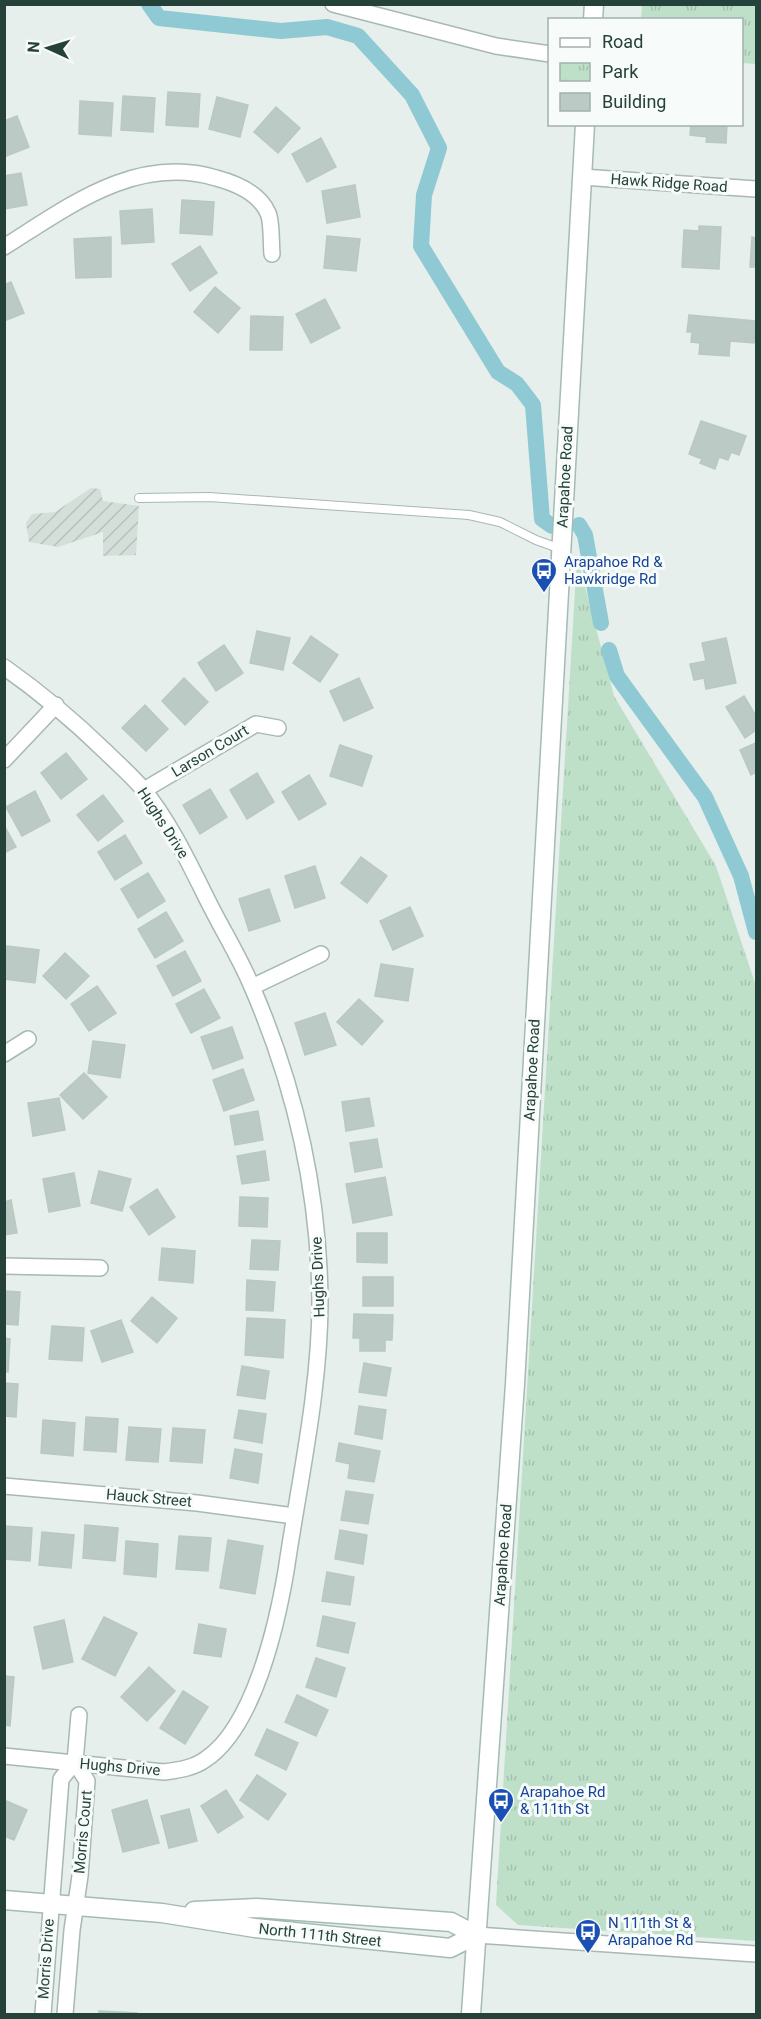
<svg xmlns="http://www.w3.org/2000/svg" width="761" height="2019" font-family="Roboto,sans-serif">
<defs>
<pattern id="industrial-furrows" width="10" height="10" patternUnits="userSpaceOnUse" patternTransform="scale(1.5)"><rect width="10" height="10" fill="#d4dfda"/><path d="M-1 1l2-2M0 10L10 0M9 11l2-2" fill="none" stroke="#b6c1bc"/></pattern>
<pattern id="park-tufts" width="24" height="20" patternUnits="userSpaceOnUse" patternTransform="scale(1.5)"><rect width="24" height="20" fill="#bfe0c8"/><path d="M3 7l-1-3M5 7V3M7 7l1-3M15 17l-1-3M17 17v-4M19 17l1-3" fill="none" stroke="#a4c1ad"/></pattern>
</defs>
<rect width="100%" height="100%" fill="#e6efeb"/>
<path fill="url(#industrial-furrows)" d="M91,488L100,489L103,501L139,506L136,555L103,556V532L58,547L29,542L26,523L32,514L55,512Z"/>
<path fill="url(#park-tufts)" d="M642,5H756V64L742,63V20L641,19Z
M577,557L614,696L716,866L756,986V1941L518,1925L496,1905Z"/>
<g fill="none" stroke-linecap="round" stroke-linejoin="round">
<path stroke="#8ec9d4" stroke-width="16" d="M149,4L159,18L281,31L327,27L358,36L412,95L439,148L424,195L421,246L498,372L517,384L533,405L542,519L552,526
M579,525L585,535L601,623
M609,650L617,676L705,797L741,876L756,932"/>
</g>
<path fill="#bbcac4" stroke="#b8c9c2" stroke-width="1.5" d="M168,92L200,94L198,127L166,125Z
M123,96L155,98L153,132L121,130Z
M217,97L248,105L240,137L209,129Z
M80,101L113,103L111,136L79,134Z
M276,107L300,128L278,153L254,132Z
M17,116L29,147L4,157V121Z
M691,124H727L726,143L706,142L707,137L690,135Z
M321,138L336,167L307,182L292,154Z
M21,173L27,205L4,209V176Z
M355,185L360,217L327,223L322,191Z
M182,200L214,202L212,235L180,233Z
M152,209L154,242L122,244L120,211Z
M699,226L721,227L719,269L682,267L684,230L699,231Z
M327,236L360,239L356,271L324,268Z
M111,237V277L76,278L74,239Z
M752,237L756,238V267H750Z
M200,246L217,273L190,291L172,264Z
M11,282L24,313L4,321V285Z
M215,287L240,308L218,333L194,312Z
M325,299L340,328L311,343L296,314Z
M689,315L756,321L754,343L730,341L729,356L699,354L700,343L691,342L692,332H687Z
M251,316L283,317L282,350H250Z
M701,421L746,436L739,455L731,452L728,460L719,457L715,469L700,463L702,459L689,454Z
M257,631L290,638L283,670L250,663Z
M311,636L338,655L320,682L293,663Z
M726,638L736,683L706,689L704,678L694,680L690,664L706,661L702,643Z
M224,645L243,673L216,691L198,663Z
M184,678L208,702L185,725L162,701Z
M359,678L373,708L344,721L330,691Z
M744,696L756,716V730L745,738L726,707Z
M145,705L168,729L146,751L122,728Z
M756,743V772L751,775L740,750Z
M340,745L372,756L362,786L330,776Z
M66,753L87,779L61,799L41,773Z
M257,773L274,802L247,819L230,790Z
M309,775L326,804L299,820L282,792Z
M210,789L227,817L200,834L183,805Z
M35,791L50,821L22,836L6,807Z
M103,795L123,821L98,841L77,815Z
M4,825L16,847L4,853Z
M125,835L142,863L115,880L98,852Z
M361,857L387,876L367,903L341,883Z
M315,866L325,898L295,908L285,876Z
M148,873L165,901L138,918L121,889Z
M269,889L280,921L249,931L239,899Z
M410,907L423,936L393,950L380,921Z
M166,912L183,941L155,958L138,929Z
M7,946L39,950L35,983L4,979Z
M185,951L201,981L173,996L157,966Z
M65,953L89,976L66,999L43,976Z
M381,964L413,969L408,1001L375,996Z
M97,986L116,1013L89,1031L71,1004Z
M204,989L220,1018L191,1033L176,1004Z
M359,999L383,1021L362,1045L337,1022Z
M325,1013L336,1045L305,1055L295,1023Z
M232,1027L243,1058L213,1069L201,1037Z
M93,1041L125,1045L120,1078L88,1073Z
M243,1069L254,1100L224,1111L213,1080Z
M84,1073L107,1097L83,1119L60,1095Z
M59,1098L65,1130L33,1136L28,1103Z
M369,1098L374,1126L346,1131L342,1102Z
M258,1111L263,1140L235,1145L230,1116Z
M377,1139L382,1167L355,1172L350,1143Z
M265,1151L269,1180L242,1184L237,1156Z
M99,1171L131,1179L122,1211L91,1203Z
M74,1173L80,1206L49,1212L43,1179Z
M385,1177L392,1215L353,1223L346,1184Z
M157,1189L175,1217L149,1235L130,1207Z
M240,1197L268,1198L267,1227L239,1226Z
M11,1200L17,1233L4,1235V1202Z
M357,1233H387V1263L357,1262Z
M252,1240L280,1241L278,1270L250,1269Z
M162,1248L195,1251L193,1283L159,1280Z
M363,1277H393V1306H363Z
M247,1280L275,1282L273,1311L246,1310Z
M4,1291L20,1292L18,1325L4,1324Z
M152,1297L177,1318L157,1343L131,1321Z
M354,1314L393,1315L392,1340H385V1351H360V1338H353Z
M247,1318L285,1320L283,1358L245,1355Z
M121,1320L133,1352L102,1362L91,1331Z
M52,1326L84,1328L82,1361L49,1359Z
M4,1338L10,1339L8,1372L4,1371Z
M364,1363L391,1368L386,1396L359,1392Z
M242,1366L269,1371L265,1399L237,1395Z
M4,1383L18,1384L16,1417L4,1416Z
M359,1406L386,1410L382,1439L355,1434Z
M239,1410L266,1414L262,1443L234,1438Z
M86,1417L118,1419L116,1452L84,1450Z
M43,1420L75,1423L73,1456L41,1453Z
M129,1427L161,1429L158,1462L126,1460Z
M173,1428L205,1430L202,1463L170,1461Z
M339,1443L380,1451L374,1482L348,1478L350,1464L336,1461Z
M235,1449L262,1454L258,1483L230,1478Z
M346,1491L373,1495L368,1524L341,1520Z
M85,1525L118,1528L115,1561L83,1558Z
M4,1526L32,1528L30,1561L4,1559Z
M340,1530L367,1535L363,1564L335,1559Z
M42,1532L74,1535L71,1568L39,1565Z
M179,1536L211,1538L208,1571L176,1569Z
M228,1540L263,1546L255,1594L220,1588Z
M126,1541L158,1544L156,1577L124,1574Z
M327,1572L354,1577L350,1605L322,1601Z
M323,1616L355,1623L348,1653L317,1646Z
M104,1617L137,1633L115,1676L82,1659Z
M64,1620L73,1662L43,1669L34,1627Z
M199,1624L226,1629L221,1657L194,1653Z
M316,1658L345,1668L336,1697L306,1687Z
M149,1667L175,1691L147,1721L121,1697Z
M4,1676L14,1677L10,1726L4,1725Z
M183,1691L208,1707L185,1744L160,1728Z
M297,1695L328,1710L316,1736L285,1722Z
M267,1729L298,1743L286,1770L255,1755Z
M257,1775L286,1794L268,1820L240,1800Z
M226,1790L243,1817L218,1833L201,1806Z
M4,1800L27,1810L14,1840L4,1836Z
M147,1800L159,1843L123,1852L112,1810Z
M189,1809L197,1841L169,1848L161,1816Z
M99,2011L137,2013V2014H99Z"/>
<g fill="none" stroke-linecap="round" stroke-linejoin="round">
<defs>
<path id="lane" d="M139,498L209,497L469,515L500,522L536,540L561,549"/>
<path id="street" d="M333,4L496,46L550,54
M582,177L756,189
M4,247C68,207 136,154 216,178C235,183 259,193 268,213C272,222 271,244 272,254
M4,667C41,693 74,721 106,752C118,764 131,775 142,788C169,820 190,865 209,903C223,931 240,958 252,987C295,1086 319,1193 320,1301C320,1391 299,1482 286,1571C277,1624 254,1727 206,1759C194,1768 179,1770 164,1772L4,1756
M4,760L56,705
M144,790L256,724L278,728
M252,987L321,954
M4,1054L28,1039
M4,1266L100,1268
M4,1486L197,1503L294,1516
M476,1935L756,1954
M43,2014L61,1779L75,1762L79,1715
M65,2014L72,1930L80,1876L87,1781L75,1762"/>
<path id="secondary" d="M593,20L594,4
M4,1900L162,1913L255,1928L450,1948L476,1935
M194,1911L257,1908L451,1922L476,1935
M471,2014L515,1384L585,124"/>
</defs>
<use href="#lane" stroke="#a8b8b2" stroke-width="10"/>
<use href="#street" stroke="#a8b8b2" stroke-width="18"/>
<use href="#secondary" stroke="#a4bbb3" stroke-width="21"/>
<use href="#lane" stroke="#fff" stroke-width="8"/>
<use href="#street" stroke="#fff" stroke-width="15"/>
<use href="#secondary" stroke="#fff" stroke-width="18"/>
</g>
<defs>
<symbol id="bus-pin" viewBox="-11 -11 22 30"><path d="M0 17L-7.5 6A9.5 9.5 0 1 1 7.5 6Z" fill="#1a4fb4" stroke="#f7fbf9"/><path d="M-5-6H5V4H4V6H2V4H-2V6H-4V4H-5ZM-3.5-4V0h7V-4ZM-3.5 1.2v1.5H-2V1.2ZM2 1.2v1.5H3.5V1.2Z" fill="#fff"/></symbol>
</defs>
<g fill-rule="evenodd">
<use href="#bus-pin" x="529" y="556" width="30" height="40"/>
<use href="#bus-pin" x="486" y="1786" width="30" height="40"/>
<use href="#bus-pin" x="573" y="1917" width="30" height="40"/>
</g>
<g text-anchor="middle" stroke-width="6" stroke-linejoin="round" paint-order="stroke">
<g font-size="15" fill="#24423a" stroke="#f7fbf9">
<text transform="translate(669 183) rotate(4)" y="5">Hawk Ridge Road</text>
<text transform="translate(565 477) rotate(-87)" y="5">Arapahoe Road</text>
<text transform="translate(210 751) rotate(-31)" y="5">Larson Court</text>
<text transform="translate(163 823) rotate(57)" y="5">Hughs Drive</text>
<text transform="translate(532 1070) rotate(-87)" y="5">Arapahoe Road</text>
<text transform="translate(318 1277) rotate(-92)" y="5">Hughs Drive</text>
<text transform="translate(149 1498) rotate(5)" y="5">Hauck Street</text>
<text transform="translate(503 1555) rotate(-86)" y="5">Arapahoe Road</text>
<text transform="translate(120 1767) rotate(5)" y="5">Hughs Drive</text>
<text transform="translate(83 1832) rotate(-85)" y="5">Morris Court</text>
<text transform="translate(320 1935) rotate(6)" y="5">North 111th Street</text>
<text transform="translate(46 1959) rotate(-86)" y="5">Morris Drive</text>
</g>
<g font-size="15" fill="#164399" stroke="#f7fbf9" text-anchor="start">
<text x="564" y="567">Arapahoe Rd &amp;<tspan x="564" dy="17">Hawkridge Rd</tspan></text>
<text x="520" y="1797">Arapahoe Rd<tspan x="520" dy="17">&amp; 111th St</tspan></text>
<text x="608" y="1928">N 111th St &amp;<tspan x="608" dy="17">Arapahoe Rd</tspan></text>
</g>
</g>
<rect width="761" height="2019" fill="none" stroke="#24423a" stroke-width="12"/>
<rect x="548" y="18" width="195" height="108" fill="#f7fbf9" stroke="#a3b1ad" stroke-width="1.5"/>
<rect x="560" y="38" width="30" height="9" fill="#ffffff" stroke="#a3b1ad" stroke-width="1.5"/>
<text x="602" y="48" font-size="18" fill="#24423a">Road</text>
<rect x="560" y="63" width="30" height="18" fill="url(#park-tufts)" stroke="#a3b1ad" stroke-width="1.5"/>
<text x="602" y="78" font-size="18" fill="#24423a">Park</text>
<rect x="560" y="93" width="30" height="18" fill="#bbcac4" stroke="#a3b1ad" stroke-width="1.5"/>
<text x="602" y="108" font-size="18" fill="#24423a">Building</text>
<g transform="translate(48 48) rotate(274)" stroke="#f7fbf9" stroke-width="4.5" paint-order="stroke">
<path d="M0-4.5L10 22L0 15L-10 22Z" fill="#24423a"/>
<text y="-9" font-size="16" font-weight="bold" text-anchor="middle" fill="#24423a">N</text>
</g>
</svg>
